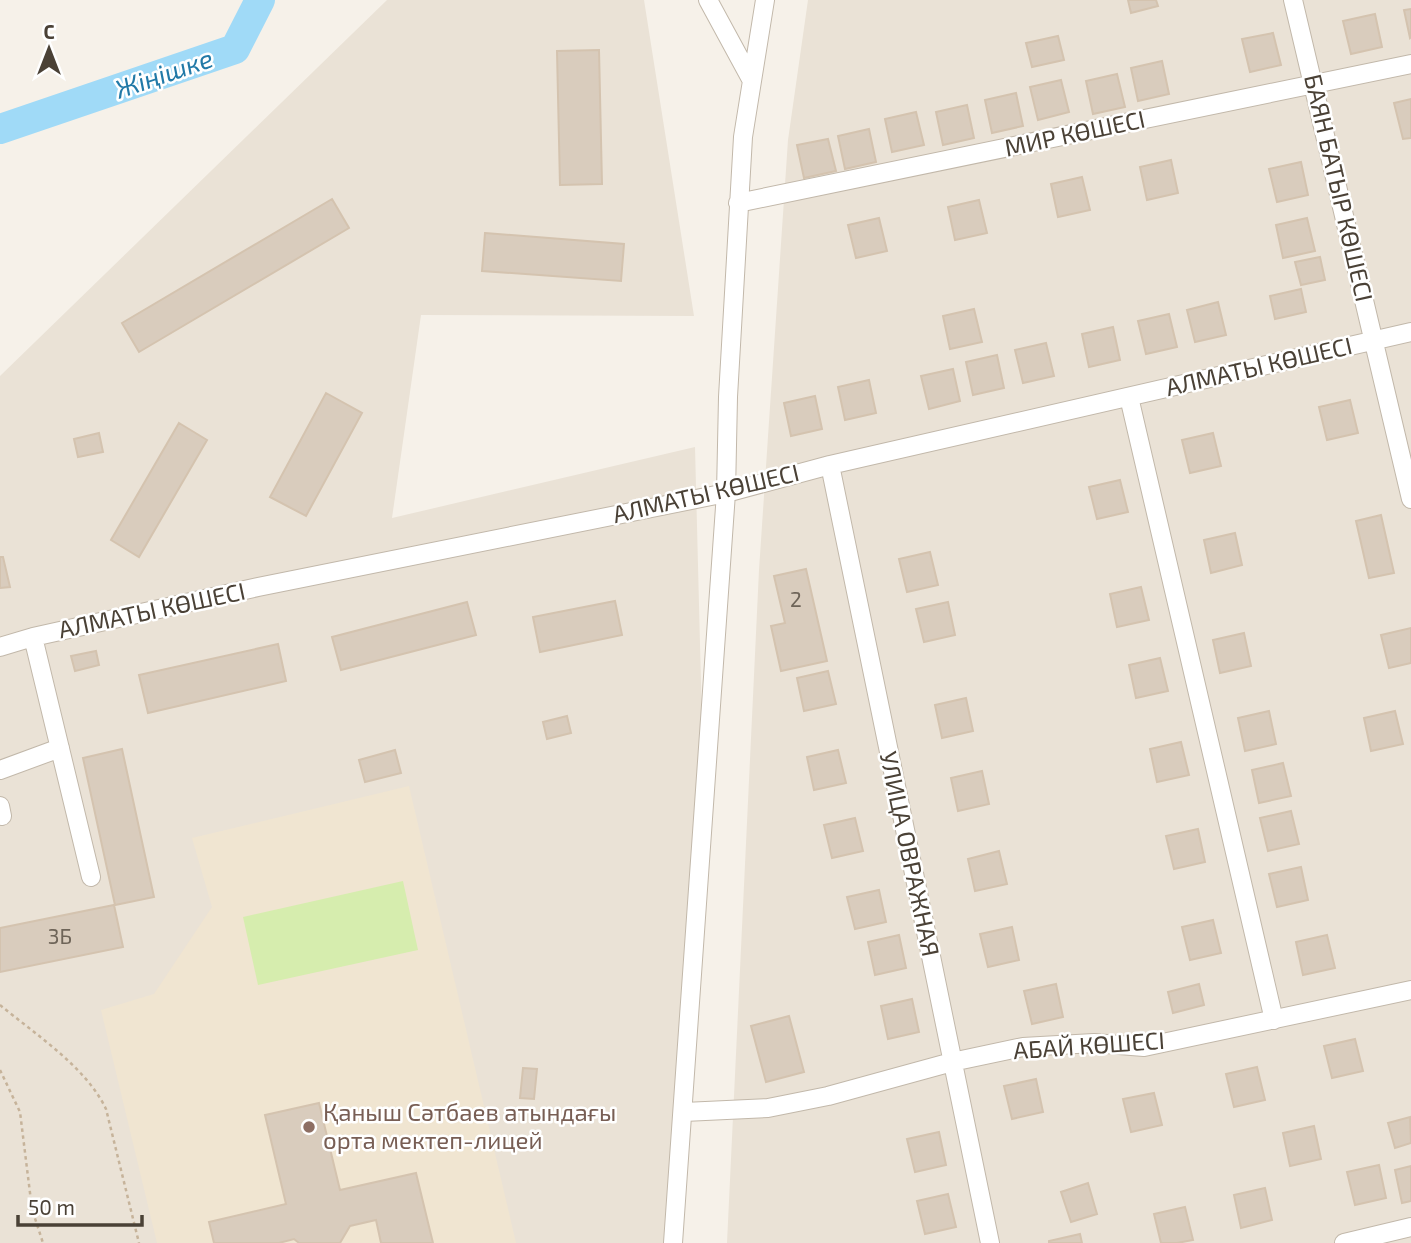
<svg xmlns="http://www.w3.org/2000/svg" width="1411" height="1243" font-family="'Exo 2',sans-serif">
<rect width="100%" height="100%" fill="#f6f1e9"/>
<path fill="#eae2d6" d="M387,0H644L694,316L421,315L392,518L695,447L702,723L670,1243H0V376Z
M808,0H1411V1243H727L759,570L788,140Z"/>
<path fill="#f0e5d1" d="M409,786L516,1243H157L101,1010L154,994L212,907L192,838Z"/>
<path fill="#d6edae" d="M403,881L418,950L258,985L243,917Z"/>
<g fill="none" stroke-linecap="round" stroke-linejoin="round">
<path stroke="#a0daf7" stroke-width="30" d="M0,129L235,49L260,0"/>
</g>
<path fill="#d9ccbd" stroke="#d4c3af" stroke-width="2" d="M1128,0H1156L1158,6L1131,13Z
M1411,9V37L1410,38L1404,10Z
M1375,14L1382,47L1351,54L1343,21Z
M1273,33L1281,65L1250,72L1242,39Z
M1058,36L1064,60L1032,67L1026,43Z
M599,50L602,184L560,185L557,51Z
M1162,61L1169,94L1138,101L1131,68Z
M1117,74L1125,107L1093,114L1086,81Z
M1061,80L1069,112L1038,120L1030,87Z
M1016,93L1023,126L992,133L985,100Z
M1411,99V138L1403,139L1394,103Z
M967,105L974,138L943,145L936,112Z
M916,112L924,145L892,152L885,119Z
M869,129L876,162L845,169L838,136Z
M828,139L836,171L804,178L797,145Z
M1171,160L1178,193L1147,200L1140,167Z
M1301,162L1308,195L1277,202L1269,169Z
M1082,177L1090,210L1058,217L1051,184Z
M332,199L349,228L139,352L122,323Z
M979,200L987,233L955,240L948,207Z
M879,218L887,251L856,258L848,225Z
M1307,218L1315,251L1283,258L1276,225Z
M485,233L624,244L621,281L482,271Z
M1320,257L1325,280L1301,285L1295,262Z
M1301,289L1306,312L1275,319L1270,296Z
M1218,302L1226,335L1195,342L1187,310Z
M974,309L982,342L950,349L943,316Z
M1169,314L1177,347L1146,354L1138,321Z
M1113,327L1120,360L1089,367L1082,334Z
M1046,343L1054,376L1023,383L1015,350Z
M997,355L1004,388L973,395L966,362Z
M953,369L960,401L929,409L921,376Z
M869,380L876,413L845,420L838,387Z
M326,393L362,413L306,516L270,497Z
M815,396L822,429L791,436L784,403Z
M1350,400L1358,433L1327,440L1319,407Z
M179,423L207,440L139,557L111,540Z
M99,433L103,452L78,457L74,439Z
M1213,433L1221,466L1190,473L1182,440Z
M1120,480L1128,512L1097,519L1089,487Z
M1381,515L1394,573L1369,578L1356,521Z
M1235,533L1242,565L1211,573L1204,540Z
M930,552L938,585L907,592L899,559Z
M0,557H3L10,587L0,588Z
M806,569L827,661L781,671L771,626L785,623L774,576Z
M1141,587L1149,620L1117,627L1110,594Z
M615,601L622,635L540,652L533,617Z
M467,602L476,635L341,670L332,637Z
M948,602L955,635L924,642L916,609Z
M1411,628V663L1389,668L1381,635Z
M1244,633L1251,666L1220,673L1213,640Z
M278,644L286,681L148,713L139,675Z
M96,651L99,665L75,671L71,656Z
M1160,658L1168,691L1136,698L1129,665Z
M828,671L836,704L804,711L797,678Z
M966,698L973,731L942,738L935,705Z
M1269,711L1276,744L1245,751L1238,718Z
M1395,711L1403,744L1371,751L1364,718Z
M567,716L571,733L547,739L543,722Z
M1181,742L1189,775L1157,782L1150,749Z
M122,749L154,897L115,905L83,758Z
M395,750L401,773L365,782L359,760Z
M838,750L846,783L814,790L807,757Z
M1283,763L1291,796L1259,803L1252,770Z
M982,771L989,804L958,811L951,778Z
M1291,811L1299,844L1268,851L1260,818Z
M855,818L863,851L832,858L824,825Z
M1198,829L1205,862L1174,869L1166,836Z
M999,851L1007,884L975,891L968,859Z
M1301,867L1308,900L1277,907L1269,874Z
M879,890L886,922L855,929L847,897Z
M114,905L123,947L0,972V928Z
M1213,920L1221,953L1190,960L1182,927Z
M1012,927L1019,960L988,967L980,934Z
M899,935L906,968L875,975L868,942Z
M1327,935L1335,968L1303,975L1296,942Z
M1056,984L1063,1017L1032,1024L1024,991Z
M1199,984L1204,1005L1173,1013L1168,992Z
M912,999L919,1032L888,1039L881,1006Z
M789,1016L804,1072L766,1082L751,1026Z
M1355,1039L1363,1071L1332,1078L1324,1046Z
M1257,1067L1265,1100L1234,1107L1226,1074Z
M523,1068L537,1069L534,1099L520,1098Z
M1036,1079L1043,1112L1012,1119L1004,1086Z
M1154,1093L1162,1125L1131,1132L1123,1099Z
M319,1103L340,1190L416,1173L433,1243H381L376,1220L350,1226L340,1243H299L294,1239L279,1243H214L209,1222L286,1204L265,1115Z
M1410,1117L1411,1143L1395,1148L1388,1123Z
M1314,1126L1321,1159L1290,1166L1283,1133Z
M939,1132L946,1165L915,1172L907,1139Z
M1379,1165L1386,1198L1355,1205L1347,1172Z
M1411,1166V1201L1402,1203L1395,1170Z
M1088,1183L1097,1214L1071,1222L1061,1192Z
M1265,1188L1272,1220L1241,1228L1234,1195Z
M948,1194L956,1227L925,1234L917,1201Z
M1185,1207L1193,1240L1177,1243H1161L1154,1214Z
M1080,1234L1082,1243H1049V1241Z"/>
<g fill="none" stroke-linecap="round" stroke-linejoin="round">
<defs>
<path id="minor" d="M708,0L752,81
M1293,0L1411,499
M738,203L1411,64
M1129,397L1274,1020
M830,465L990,1243
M33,637L91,877
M0,647L33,637L258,587L726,493L830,465L1411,332
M0,770L60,748
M0,806L2,816
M684,1112L768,1108L828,1096L952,1062L1023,1047L1094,1043L1144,1047L1411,990
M673,1243L726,493L728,397L743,137L765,0
M1344,1243L1411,1227"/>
</defs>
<use href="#minor" stroke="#c2b8aa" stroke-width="20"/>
<path stroke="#c6b39a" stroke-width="2.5" stroke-dasharray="3.5 3.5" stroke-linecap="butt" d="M0,1005C35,1034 86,1067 106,1109L139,1243
M0,1070L20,1112L32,1209L43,1243"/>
<use href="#minor" stroke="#fff" stroke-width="18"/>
</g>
<circle fill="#8d6e63" stroke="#fff" stroke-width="2.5" cx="309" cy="1127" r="7"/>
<g text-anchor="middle" stroke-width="5" stroke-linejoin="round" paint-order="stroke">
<g font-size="21" fill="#6e6458">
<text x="796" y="607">2</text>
<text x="60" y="944">3Б</text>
</g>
<g font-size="24" fill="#4a4136" stroke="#fff">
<text transform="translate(1075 134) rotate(-12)" y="8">МИР КӨШЕСІ</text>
<text transform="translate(1338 188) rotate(77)" y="8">БАЯН БАТЫР КӨШЕСІ</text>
<text transform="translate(1259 367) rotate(-13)" y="8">АЛМАТЫ КӨШЕСІ</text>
<text transform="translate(706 494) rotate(-13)" y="8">АЛМАТЫ КӨШЕСІ</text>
<text transform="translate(152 611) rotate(-12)" y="8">АЛМАТЫ КӨШЕСІ</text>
<text transform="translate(909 854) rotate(78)" y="8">УЛИЦА ОВРАЖНАЯ</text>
<text transform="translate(1089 1046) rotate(-4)" y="8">АБАЙ КӨШЕСІ</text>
</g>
<g font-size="24" fill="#785e54" stroke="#fff" text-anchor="start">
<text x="323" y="1121">Қаныш Сәтбаев атындағы<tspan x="323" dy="28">орта мектеп-лицей</tspan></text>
</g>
<g font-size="26" font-style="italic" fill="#2179a7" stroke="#fff">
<text transform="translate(164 74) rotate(-19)" y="9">Жіңішке</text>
</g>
</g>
<g transform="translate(49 49)" stroke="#ffffff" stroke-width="5" paint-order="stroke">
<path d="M0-5L12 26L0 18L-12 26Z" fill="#4a4136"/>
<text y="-10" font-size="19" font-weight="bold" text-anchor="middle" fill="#4a4136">С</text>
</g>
<path d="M18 1215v10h124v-10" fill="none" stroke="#4a4136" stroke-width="3.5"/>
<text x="28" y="1215" font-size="21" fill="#4a4136" stroke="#ffffff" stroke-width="5" paint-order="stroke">50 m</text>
</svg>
